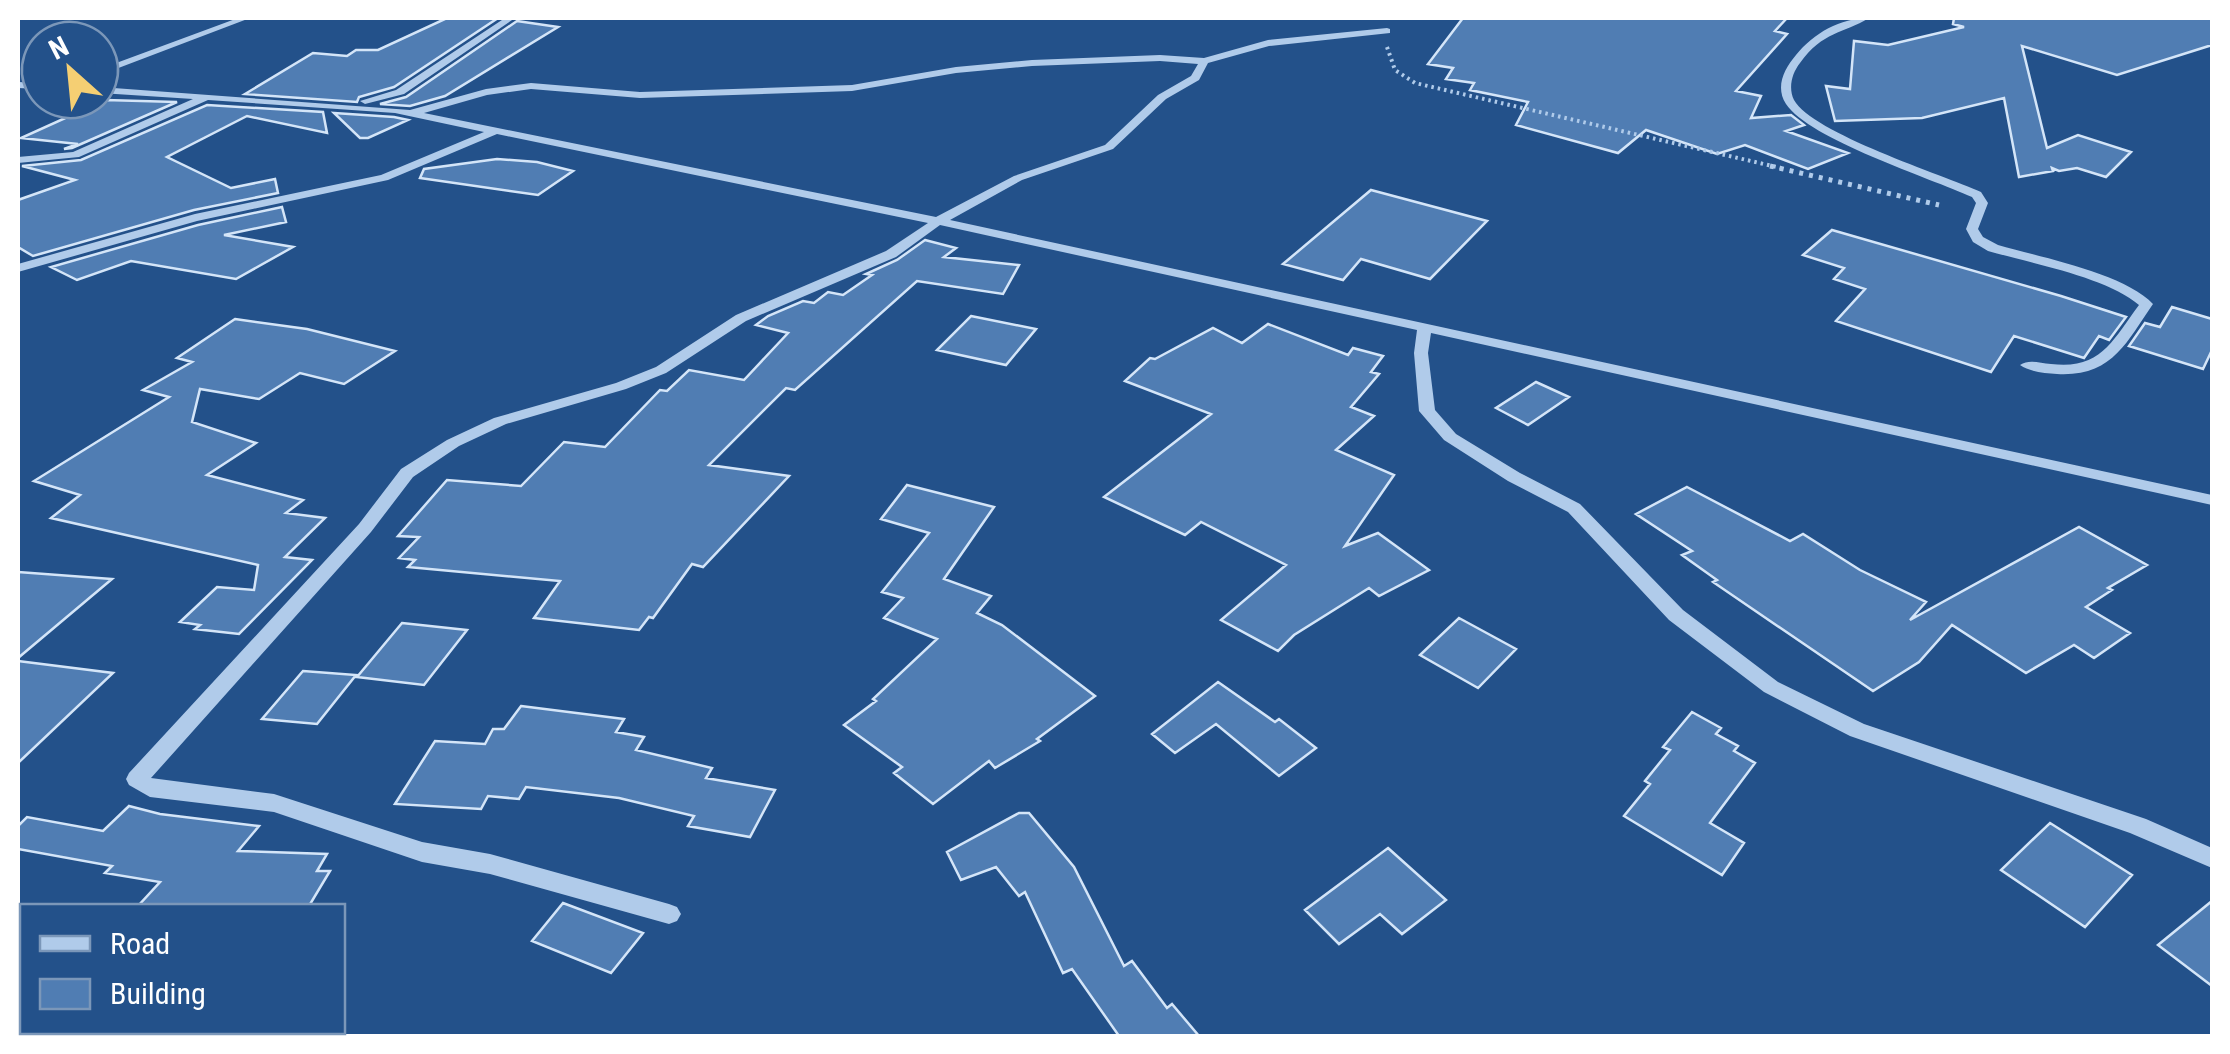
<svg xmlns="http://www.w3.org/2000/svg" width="2230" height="1054" font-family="'Roboto Condensed',sans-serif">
<rect width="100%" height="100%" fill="#23518a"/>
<path fill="#507db3" stroke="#d4e5f8" stroke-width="2.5" d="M447,18H498L394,87L359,97L357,102L245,94L313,53L347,56L356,50H378Z
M1463,18H1787L1775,31L1787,34L1736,91L1761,96L1751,118L1791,115L1804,125L1786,131L1848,153L1808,169L1745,145L1717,154L1646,130L1618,153L1516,125L1528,102L1470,90L1474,83L1446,79L1453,68L1428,64Z
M1954,18H2212V45L2117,75L2022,46L2047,148L2078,135L2131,152L2106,177L2077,168L2059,171L2052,168L2053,171L2019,177L2004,98L1922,118L1835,121L1826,86L1850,89L1854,41L1888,45L1964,27L1953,24Z
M517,21L558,27L445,96L410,106L380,104L406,97Z
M105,100L177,102L72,148L64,149L78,144L21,138Z
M207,105L323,112L327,133L247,116L167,157L231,188L275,179L278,193L194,210L33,256L18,247V200L75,180L22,166L81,160Z
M334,113L394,117L408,120L368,138H360Z
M497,159L537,162L573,171L538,195L420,178L424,169Z
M1371,190L1487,221L1430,279L1361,259L1343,280L1283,264Z
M282,207L286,222L224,235L293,247L236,279L131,261L77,280L51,267L198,225Z
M1832,230L2061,296L2126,317L2109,340L2099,336L2084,358L2014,336L1991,372L1836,321L1865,289L1834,279L1844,268L1803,255Z
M925,240L956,248L944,257L1019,265L1003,294L917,281L795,390L786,388L709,465L789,476L703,567L692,564L653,618L649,617L639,630L534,618L560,581L408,567L415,560L399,558L419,537L398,536L447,480L521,486L564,442L605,447L660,390L667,391L689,370L744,380L788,333L756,325L768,316L803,301L814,303L828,292L843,295L872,275L866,274L897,260Z
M2172,307L2212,319V350L2203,369L2129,346L2145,323L2160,327Z
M971,316L1036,329L1006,365L937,350Z
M235,319L307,329L395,351L344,384L300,373L259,399L200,389L192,422L256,443L207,475L303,500L286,513L325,518L285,557L312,560L239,634L195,629L200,625L180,622L217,587L254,590L258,565L51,518L80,495L34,481L169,397L143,390L192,362L177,358Z
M1268,324L1348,355L1353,348L1383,356L1371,372L1379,374L1351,407L1374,416L1336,450L1394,475L1345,546L1378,533L1429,570L1379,596L1369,588L1294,635L1278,651L1221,620L1286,565L1201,522L1185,535L1104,497L1211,414L1125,381L1150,358L1155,359L1213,328L1242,343Z
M1536,382L1569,397L1528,425L1496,408Z
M907,485L994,507L944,579L991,596L977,613L1002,625L1095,696L1037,739L1040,741L995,768L989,761L933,804L894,773L902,767L844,725L876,701L873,699L937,639L884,618L903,598L882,592L929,533L881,519Z
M1687,487L1790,541L1803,534L1860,570L1926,602L1910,620L2079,527L2147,565L2108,588L2112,590L2086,607L2130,633L2094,658L2074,645L2026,673L1952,625L1919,662L1873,691L1713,582L1717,580L1682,555L1692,551L1636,514Z
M18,572L112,579L18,658Z
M1459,618L1516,649L1478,688L1420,655Z
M402,623L467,630L424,685L357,677Z
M18,661L113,673L18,763Z
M303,671L356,675L317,724L262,719Z
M1218,682L1275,722L1279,719L1316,748L1279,776L1216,724L1175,753L1152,734Z
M521,706L624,719L616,732L644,737L636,750L712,768L706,778L775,790L750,837L688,826L694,816L619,798L526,787L519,799L488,796L481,809L395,804L435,741L485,744L493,729H504Z
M1692,712L1721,728L1716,734L1738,746L1734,751L1755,763L1710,823L1744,843L1722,875L1624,816L1650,784L1645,781L1670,750L1663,747Z
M129,806L160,814L259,826L238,851L327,854L317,871H330L309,906H138L160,882L105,873L112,866L18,849V826L27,817L103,831Z
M1019,813H1029L1074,867L1124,966L1132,961L1167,1008L1172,1004L1199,1036H1119L1072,969L1063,973L1025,892L1019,896L996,867L961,880L947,852Z
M2050,823L2132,875L2085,927L2001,870Z
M1388,848L1446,900L1402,934L1380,914L1339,944L1305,910Z
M2212,901V986L2158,945Z
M563,903L643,933L611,973L532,941Z"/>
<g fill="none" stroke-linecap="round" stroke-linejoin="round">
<path stroke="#b0cbea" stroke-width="4" stroke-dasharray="2.5 4" stroke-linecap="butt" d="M1387,47L1395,70L1415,83L1781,168"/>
<path stroke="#b0cbea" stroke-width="5" stroke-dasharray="4 6" stroke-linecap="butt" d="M1770,166L1939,205"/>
<path fill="#b0cbea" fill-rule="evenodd" d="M238,18H250L100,75V69Z
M505,18H515L404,94L365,104L360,101L396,90Z
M1869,18C1843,34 1823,31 1800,63C1792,73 1788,88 1794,100C1812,133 1943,175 1981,192L1988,203L1978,229L1983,237L1998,245C2039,257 2124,273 2153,304C2126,343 2112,377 2057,374C2045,373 2030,372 2020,365C2029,359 2039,363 2051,364C2101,370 2112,341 2139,305C2107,277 2030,263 1988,251L1973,242L1966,229L1976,203L1972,197C1930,178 1809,139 1786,104C1775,87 1784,69 1796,55C1814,33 1840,18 1869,18Z
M1387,28L1390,29V33L1269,46L1208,63L1199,80L1166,99L1113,149L1022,180L950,220L2212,495V505L1431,333L1428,353L1435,410L1456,434L1520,473L1580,504L1683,610L1778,682L1864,724L2146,819L2212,848V868L2130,833L1850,736L1764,692L1669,620L1568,512L1508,481L1444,440L1419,411L1414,353L1417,330L940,225L896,257L746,321L666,373L626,389L506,424L459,446L413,477L371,532L151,778L274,794L422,842L490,854L669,904L677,907L681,914L677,921L669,924L490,874L422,862L274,812L150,797L129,785L126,779L129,773L359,524L401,469L447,440L494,418L616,383L656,367L736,315L886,251L928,223L497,134L388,180L197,221L18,272V264L195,214L381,175L484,132L395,113L208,100L79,157L18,163V157L73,152L193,99L100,93V87L410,110L486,89L531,83L640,92L852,85L956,67L1032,60L1160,55L1204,58L1268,40ZM1160,61L1198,64L1191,76L1158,95L1105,145L1014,176L936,217L424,113L487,95L531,89L640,98L852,91L956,73L1032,66Z
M18,82L40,83V89L18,88Z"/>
</g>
<rect width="2230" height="1054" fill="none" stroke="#ffffff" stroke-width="40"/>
<rect x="20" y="904" width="325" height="130" fill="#23518a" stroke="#7b97b9" stroke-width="2.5"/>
<rect x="40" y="936" width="50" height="15" fill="#b0cbea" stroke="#7b97b9" stroke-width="2.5"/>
<text x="110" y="954" font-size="30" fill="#ffffff">Road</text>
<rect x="40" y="979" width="50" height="30" fill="#507db3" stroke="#7b97b9" stroke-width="2.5"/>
<text x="110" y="1004" font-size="30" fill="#ffffff">Building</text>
<g transform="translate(70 70) rotate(333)"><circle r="48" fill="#23518a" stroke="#7b97b9" stroke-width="2.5"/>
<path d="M0-8L18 38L0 25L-18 38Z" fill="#f5cf73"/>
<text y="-15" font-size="28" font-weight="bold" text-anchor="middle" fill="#ffffff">N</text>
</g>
</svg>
